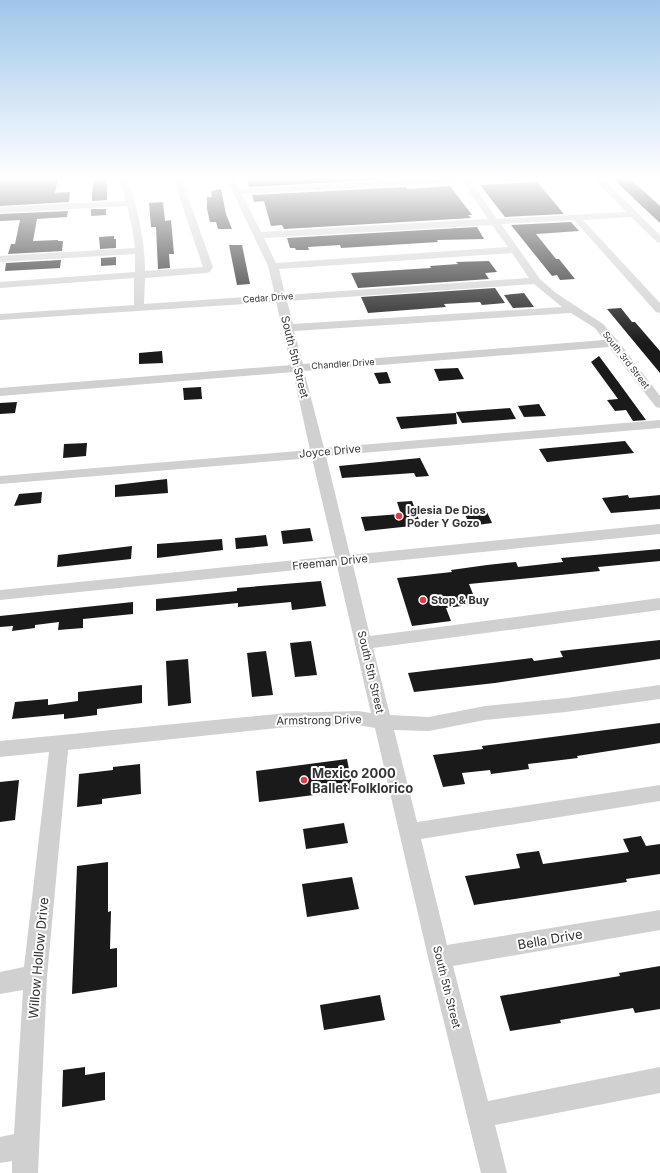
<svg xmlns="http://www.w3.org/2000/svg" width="660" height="1173" font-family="Inter,sans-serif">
<rect width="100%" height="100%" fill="#fff"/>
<path fill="#1a1a1a" d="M0,178H58L55,193L70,192L69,202L0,206Z
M93,178H107V200L92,201Z
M282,178H405L249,187L247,180Z
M612,178H629L660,206V223Z
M537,182L564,214L505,217L480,185Z
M450,186L472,215H468L471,218L284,229L282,225L271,226L264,201L254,202L252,195L406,187L407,189Z
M221,189L226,214L232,229H218L216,222H210L207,209V197H212L211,191Z
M163,202L165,221L171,220L174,254H169L170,268L158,269L156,227H151L149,203Z
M91,209H106V215L91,216Z
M68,211L67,217L37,219L33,241L58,240V241H63L62,251L8,254L11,244H15L20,220L0,221V214Z
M571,222L579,231L536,234L556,259H559L575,279L560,280L557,275L552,276L511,225Z
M477,227L484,239L437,240L438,242L341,248L340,245L308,247L309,250H296L295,248H290L287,238Z
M114,236V239H116V248L100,249L99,237Z
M229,245H242L250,284L237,285Z
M116,257V265L101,266V258Z
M61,260L60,268L5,271L6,263Z
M489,261L497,272L485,273L489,279L358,288L351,273L431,268L430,266L458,264L456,262Z
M495,288L505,303L482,305L480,302L444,304L446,307L368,313L361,297Z
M524,293L534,307L513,308L504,295Z
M621,308L632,322H635L660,351V373L607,309Z
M162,351L163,363L139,364V353Z
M599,356L619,383L646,420L633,421L626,410L615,411L607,400L618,399L591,362Z
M458,368L464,379L439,381L434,369Z
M387,372L391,383L379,384L374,373Z
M201,387L202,399L184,400L183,388Z
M17,402L15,413L0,414V403Z
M539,404L546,416L524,417L518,406Z
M510,408L516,419L462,423L456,412Z
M456,413L457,424L401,429L396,417Z
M625,441L634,453L547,462L539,449Z
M87,443L86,456L63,458L64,444Z
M420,458L429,476L416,477L414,473L342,478L339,466Z
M167,479L168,493L115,497V485Z
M42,492L41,503L14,506L19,494Z
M628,495L629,498L660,495V509L611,513L602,498Z
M412,501L421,525L365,531L361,517L401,514L397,502Z
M486,510L492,523L470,526L464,512Z
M310,528L313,541L283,544L281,531Z
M266,535L268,546L236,549L235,538Z
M222,539L223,550L157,558V544Z
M132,546L131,559L57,567L58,555Z
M660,549V561L598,567L600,571L469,584L477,604L446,608L451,621L412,626L397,578L452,572L451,570L487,565L516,562L518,567L563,562L561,558Z
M321,581L326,606L292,610L291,602L238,607V603L156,611V599L237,591V588Z
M133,602V614L83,619V628L58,630L59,622L35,625V628L12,631L13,626L0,627V616Z
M660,640V659L495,683L414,692L408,673L532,658L534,661L563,657L560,651Z
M311,641L317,675L295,677L290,643Z
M266,651L273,695L252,697L247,653Z
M188,659L191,703L168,706L166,661Z
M142,685V703L97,709V715L64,719V714L12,719L15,702L48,699V705L78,701V692Z
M660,723V743L577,756L578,758L528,764L529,769L491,774L490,770L462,773L465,784L443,787L433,755L483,749L482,746Z
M347,759L353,790L259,802L256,771Z
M140,764L141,794L102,799V804L77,807L79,774L113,770V767Z
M19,780L15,820L0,822V782Z
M344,823L348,843L306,849L303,829Z
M641,836L646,846L660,844V874L626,879L627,882L474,905L465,876L520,868L516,854L539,851L543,864L629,852L623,839Z
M108,862V912L111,911L110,949L117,948V987L72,994L77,866Z
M352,877L359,909L307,917L302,884Z
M660,966V1009L635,1013L633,1008L560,1020L561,1023L510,1031L500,996L620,976L619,973Z
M380,995L385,1020L324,1030L320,1005Z
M85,1067V1075L105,1072V1100L62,1107L63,1070Z"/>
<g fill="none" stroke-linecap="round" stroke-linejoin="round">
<path fill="#d0d0d0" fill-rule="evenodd" d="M120,178H128C137,210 145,238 145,271L203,267L173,178H181L213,267L210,272L206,273L145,278L144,304L275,295L268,266L226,178H234L240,189L437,178H492L488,181L471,182L497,219L626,212L593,178H602L660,235V243L657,242L631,217L583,220L660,303V313L656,312L574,220L501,224L540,279L556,293L603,324L618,341L660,396V408L656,407L609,347L304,371L324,448L660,420V428L326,456L350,555L660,524V534L353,565L370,636L660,598V610L373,648L390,715L429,717L485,706L566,698L660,685V699L566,712L485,720L429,731L394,730L417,822L660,785V801L421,839L447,945L660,910V930L453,966L488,1101L660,1067V1093L495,1125L507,1173H481L428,957L375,728L358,725L287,727L68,750L47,977L38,1173H12V1161L0,1163V1137L14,1134L23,990L0,994V972L24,967L49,752L0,757V741L287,713L358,711L371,713L337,566L0,600V590L335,556L312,458L0,484V476L310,450L293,372L0,396V388L291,365L276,302L0,320V314L134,305V278L0,288V282L135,272V254L0,262V256L135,248L132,227L127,206L0,213V207L126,201ZM463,182L488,219L261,232L242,194ZM492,225L508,247L276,263L264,238ZM512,253L529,278L285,295L279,269ZM534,284L562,307L293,324L287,301ZM571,313L595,328L604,340L303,364L294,331Z"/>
</g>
<linearGradient id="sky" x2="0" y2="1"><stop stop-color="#9ec6ea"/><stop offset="0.52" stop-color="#fff"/><stop offset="1" stop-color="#fff" stop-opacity="0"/></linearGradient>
<rect width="660" height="343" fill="url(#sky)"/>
<g fill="#e63946" stroke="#fff" stroke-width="1.5">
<circle cx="399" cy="516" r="4"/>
<circle cx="423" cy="600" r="4"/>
<circle cx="304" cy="780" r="4"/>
</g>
<g text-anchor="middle" stroke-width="4" stroke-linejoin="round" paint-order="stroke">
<g font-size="9" fill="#333" stroke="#fff">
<text transform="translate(268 298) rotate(-4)" y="3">Cedar Drive</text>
<text transform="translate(626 360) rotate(52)" y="3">South 3rd Street</text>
<text transform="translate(343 364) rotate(-4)" y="3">Chandler Drive</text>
</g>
<g font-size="11" fill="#333" stroke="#fff">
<text transform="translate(295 357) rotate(76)" y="4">South 5th Street</text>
<text transform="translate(330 451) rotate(-5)" y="4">Joyce Drive</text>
<text transform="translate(330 562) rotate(-6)" y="4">Freeman Drive</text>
<text transform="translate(371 672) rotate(77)" y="4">South 5th Street</text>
<text transform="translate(319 720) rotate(-1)" y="4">Armstrong Drive</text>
<text transform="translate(447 987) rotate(76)" y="4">South 5th Street</text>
</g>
<g font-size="11" font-weight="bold" fill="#333" stroke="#fff" text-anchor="start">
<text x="407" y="514">Iglesia De Dios<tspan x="407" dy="13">Poder Y Gozo</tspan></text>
<text x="431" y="604">Stop &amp; Buy</text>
</g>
<g font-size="13" font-weight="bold" fill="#333" stroke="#fff" text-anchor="start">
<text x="312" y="778">Mexico 2000<tspan x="312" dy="15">Ballet Folklorico</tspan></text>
</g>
<g font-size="13" fill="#333" stroke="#fff">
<text transform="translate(550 939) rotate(-10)" y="5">Bella Drive</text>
<text transform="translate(38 958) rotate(-85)" y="5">Willow Hollow Drive</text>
</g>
</g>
</svg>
